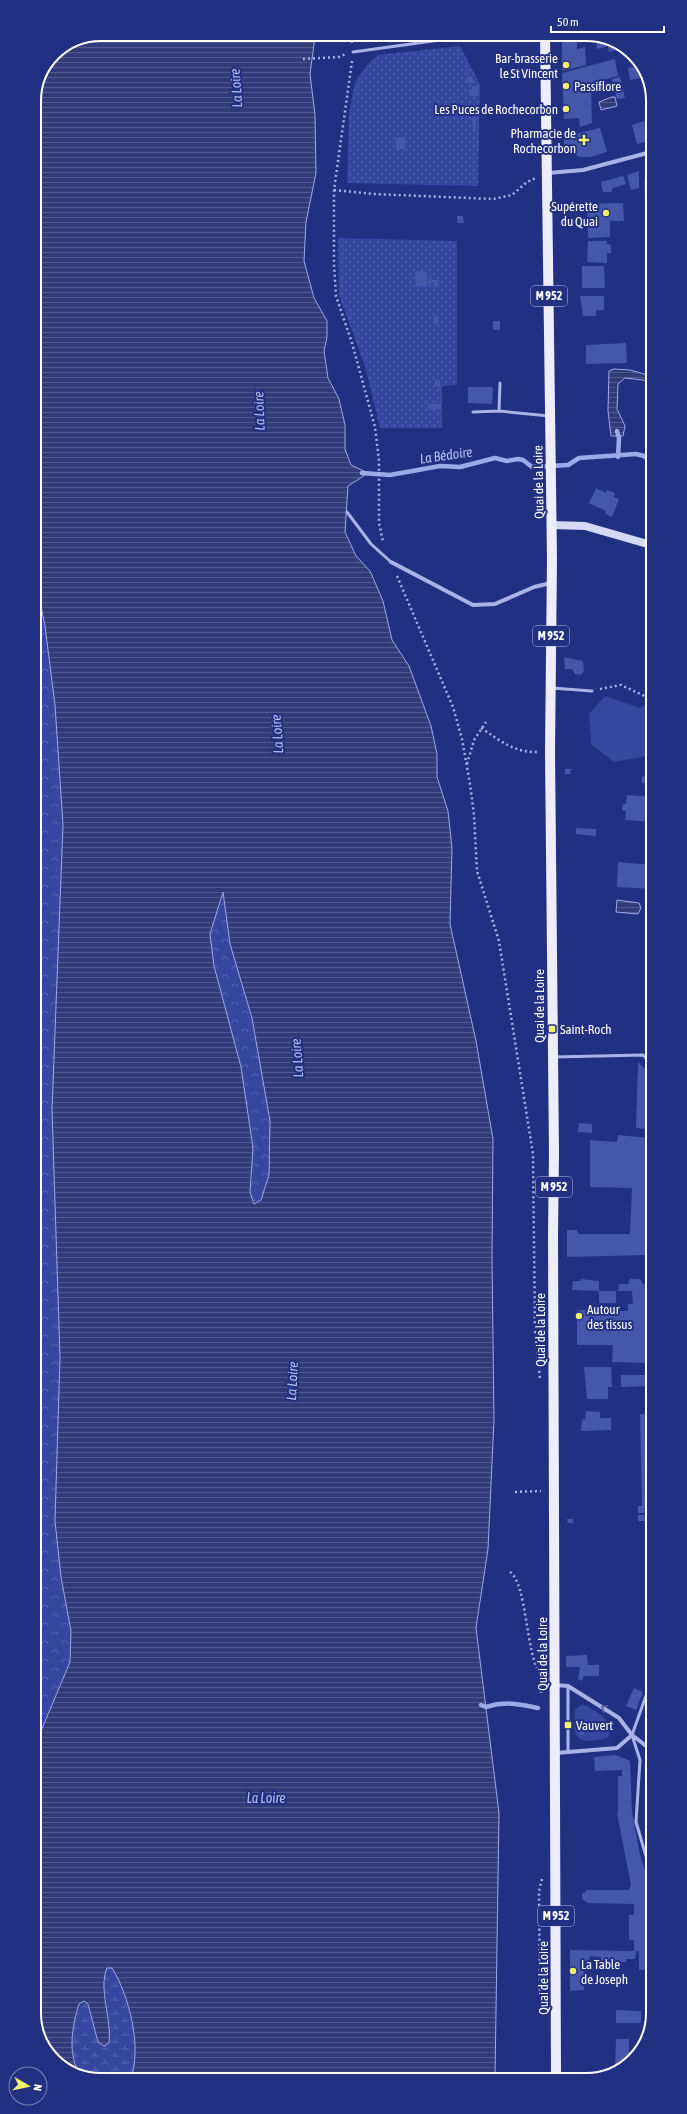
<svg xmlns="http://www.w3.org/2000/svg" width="687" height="2114" font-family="'Asap Condensed',sans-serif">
<defs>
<pattern id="forest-crowns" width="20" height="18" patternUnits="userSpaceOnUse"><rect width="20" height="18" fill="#3747a0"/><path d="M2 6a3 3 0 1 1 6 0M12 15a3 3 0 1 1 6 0" fill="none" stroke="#5563ae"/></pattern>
<pattern id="wetland-marsh" width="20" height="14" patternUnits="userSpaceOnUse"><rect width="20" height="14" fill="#3747a0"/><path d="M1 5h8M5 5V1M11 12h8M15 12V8" fill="none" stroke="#5563ae"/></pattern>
<pattern id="garden-dots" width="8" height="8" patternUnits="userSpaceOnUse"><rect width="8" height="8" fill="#3747a0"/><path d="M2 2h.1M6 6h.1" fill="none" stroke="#5563ae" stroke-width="1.8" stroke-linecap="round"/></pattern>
<pattern id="water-rules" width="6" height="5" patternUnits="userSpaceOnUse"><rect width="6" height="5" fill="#313b79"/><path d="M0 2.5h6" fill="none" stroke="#50588d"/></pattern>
</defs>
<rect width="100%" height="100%" fill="#223082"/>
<path fill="#3747a0" d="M605,696L640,708L647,704L651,706L652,755L614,762L591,744L589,714Z
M581,1705C592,1706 606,1718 611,1726L609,1737C603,1740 596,1740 590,1741C570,1741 575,1725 575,1710Z"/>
<path fill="url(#forest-crowns)" d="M34,303L175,770L71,1641L70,1662L66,1673L36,1870Z
M223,891L230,944L252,1018L270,1121L269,1175L261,1200L254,1204L250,1192L253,1148L241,1067L214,966L210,933Z
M652,960V1039L646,1003Z"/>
<path fill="url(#wetland-marsh)" d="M107,1967L112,1968C129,1995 143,2049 130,2080H97L78,2072C68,2050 72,2027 79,2004L84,2001L88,2004L98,2042L110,2028L103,1978Z"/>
<path fill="url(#garden-dots)" d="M355,36H402L356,42Z
M460,46L480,84L478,186L347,183L349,114L355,82L367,65L378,55Z
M338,238L457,241V385L442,386V428H380L365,366L339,295Z"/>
<path fill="url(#water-rules)" stroke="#9daae9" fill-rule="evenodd" d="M315,37L310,74L315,115L316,173L306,222L304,261L314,298L327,321V337L324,351L328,378L339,399L345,425V449L351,465L368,473L348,486L345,532L356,556L370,571L383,601L392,640L409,666L431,726L437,754V777L448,811L452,848L450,924L476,1041L493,1139L492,1258L494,1420L488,1549L476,1628L499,1813L495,2078L130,2080C143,2049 129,1995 112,1968H107C98,1989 112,2018 109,2043L104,2046L98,2042L88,2004L84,2001L79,2004C72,2027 68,2050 78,2072L57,2063L36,2030V1743L70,1662L71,1631L61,1577L55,1521L60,1357L52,1110L63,825L55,705L45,626L35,576L34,101C41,67 47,58 76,39ZM223,892L230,944L252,1018L270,1121L269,1175L261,1200L254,1204L250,1192L253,1148L241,1067L214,966L210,934Z
M612,97H615L617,106L601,110L599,102Z
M614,369L630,370L651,376V381L625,378L618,384L617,409L625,426L623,436H611L608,411L609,371Z
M617,900L639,903L641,908L638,914L616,912Z"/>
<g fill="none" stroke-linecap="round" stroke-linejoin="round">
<path stroke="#9daae9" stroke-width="4.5" d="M617,431L619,438L618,457
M362,473L390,475L440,466L460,467L495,458L507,461L518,459L523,460L532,467L568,465L579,458L636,454L644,456L651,462
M481,1705L486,1707C505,1701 519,1704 538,1708"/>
</g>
<path fill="#4656a9" d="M562,34H590L608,41V46L597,49L596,40L577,42V49L585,47L586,65L562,71Z
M614,44L624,48L609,52L608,46Z
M615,59L618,76L599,81L600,84L591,87L592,123L580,127L579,118L564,119L562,73Z
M639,66L646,77L630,80L628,68Z
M471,76L474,82L469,84L466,78Z
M620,77L625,98L617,99L612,79Z
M472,86H478L477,96H470L469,90H472Z
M476,117V130H473L472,118Z
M651,119V140L637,144L632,125Z
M600,128L607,152L591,157H580L568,152L564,144V137Z
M396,138H405V149H396Z
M639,171V188L631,190L627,175Z
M623,176L626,184L613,188L611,192H603L601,182Z
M644,179H651V204H645Z
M623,203L624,221H610V237L588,238L587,204Z
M457,216H463L464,223H457Z
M588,241H607V244L611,245V253H607V263L587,262Z
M582,266H604L605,288H582Z
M422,271L427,272V286L416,287L415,272Z
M431,280H438L439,287H434V281L431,282V287L429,286L428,281Z
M580,296H604V310H596V316H583Z
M434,316H438V323L434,324Z
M493,321H500V330H493Z
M626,343L627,363L586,364V345Z
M435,380H440V386H435Z
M468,387H493L492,404L468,403Z
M428,404H441V409H428Z
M596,488L606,493L607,490L615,493L614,497L619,499L612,517L605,514L606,511L589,503Z
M564,657L583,661L584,671L581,675L575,674L572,669H565Z
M565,769H571L570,774H565Z
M642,776L652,778V784L642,783Z
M627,795L652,797V822L625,820L626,811L622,810L623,804H626Z
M576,828L596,829V836L576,834Z
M618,862L652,865V889L617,887Z
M638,1062L652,1076L648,1129L636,1128Z
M579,1123L592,1124V1133L578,1132Z
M618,1135L648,1138L645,1194H649V1219L652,1218V1386L621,1387V1375H647V1363L612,1362L613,1345H577V1310L628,1311V1304H633L632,1291H618L619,1284H628L630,1279H640L643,1284H650L647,1255L567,1257V1230H577L578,1234H630L632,1188L590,1187V1140L617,1142Z
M581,1279L599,1281V1291L572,1290L573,1281H580Z
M599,1291H616V1303H599Z
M584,1367H611L612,1387H608V1399H587Z
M586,1411L600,1412V1418H611V1430L581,1431L582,1419L585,1420Z
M640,1414L652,1415V1510H650V1506H645V1513H638V1506H642Z
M638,1515H645V1521H638Z
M567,1519H573V1523H568Z
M587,1655L588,1665H599V1676H584L582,1681L578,1679L580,1667H566V1656Z
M634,1688L643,1692L636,1710L626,1706Z
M579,1730H584V1735H579Z
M616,1755L630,1761L632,1812L640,1855L651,1888L653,1951H646L645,1970H639V1951H636L635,1959H626V1962H601V1957L590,1956L589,1963H584V1990L570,1991V1950L634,1951V1940H629V1915H634V1904L588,1903L582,1899V1894L587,1890H629L631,1885L617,1813H618V1776H622V1770L595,1771L594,1757Z
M648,1955H653V1962L647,1961Z
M653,1970V2011H646L645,1991H649L648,1971Z
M616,2010L641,2011V2023H616Z
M616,2039H629V2060L615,2070Z"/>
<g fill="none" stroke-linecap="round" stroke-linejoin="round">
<path stroke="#aab3e8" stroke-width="2.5" stroke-dasharray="2 3" stroke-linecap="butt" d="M351,36L352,44
M303,59L339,57L346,54
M352,61L334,190V264L336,296L352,343L375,427L379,461V523L383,542
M334,190L374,194L493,199L512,195L527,182L536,178
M397,576L453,707L462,739L470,784L474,815L477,871L499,941L533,1154L535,1330L540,1379
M600,689L621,685L651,699
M481,728C501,741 514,753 539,752
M467,764L474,740L486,722
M515,1492L541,1491
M510,1572C527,1583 526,1656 540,1673
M541,1693V1668
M542,1879L539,1891L540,1994L542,2006"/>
<path stroke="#aab3e8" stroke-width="3" d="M353,52L469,36
M499,411L500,383
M473,412L499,411L549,416
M347,512L371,544L391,562
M552,688L592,691
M554,1057L643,1055L652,1064
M652,1158V1192
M653,1676L632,1735L640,1760L636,1822L653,1880
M568,1686V1752"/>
<path stroke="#aab3e8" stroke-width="4" d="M548,173L583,170L651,152
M391,562L473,605L495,604L534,587L551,583
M556,1685L568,1686L619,1718L632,1735L650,1749H653
M556,1753L617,1748L632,1735"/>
<path stroke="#d4d9f6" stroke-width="8" d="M551,525L585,526L651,545"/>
<path stroke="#ecedfd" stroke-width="10" d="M545,35L552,559L550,752L554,1153L553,1234L556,2078"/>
</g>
<defs><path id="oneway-chevron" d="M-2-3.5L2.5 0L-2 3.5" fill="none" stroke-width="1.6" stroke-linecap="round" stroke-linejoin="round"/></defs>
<use stroke="#5864ab" href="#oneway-chevron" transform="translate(604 1708) rotate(-148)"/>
<g fill="#f3f36c" stroke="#223082" stroke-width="1.5">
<circle cx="566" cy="65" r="4"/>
<circle cx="566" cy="86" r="4"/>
<circle cx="566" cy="109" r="4"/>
<path d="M582 134h4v4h4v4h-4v4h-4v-4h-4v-4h4z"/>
<circle cx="606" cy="213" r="4"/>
<rect x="548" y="1025" width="8" height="8" rx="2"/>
<circle cx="579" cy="1316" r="4"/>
<rect x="564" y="1721" width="8" height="8" rx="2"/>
<circle cx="573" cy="1971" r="4"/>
</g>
<g text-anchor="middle" stroke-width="4" stroke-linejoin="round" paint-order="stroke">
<g fill="#223082" stroke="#bdc1da" stroke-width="1">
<rect x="531" y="286" width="36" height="20" rx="3"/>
<rect x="533" y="626" width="36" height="20" rx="3"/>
<rect x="536" y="1177" width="36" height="20" rx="3"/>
<rect x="538" y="1906" width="36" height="20" rx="3"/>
</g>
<g font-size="12" font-weight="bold" fill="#fff">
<text x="549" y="300">M 952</text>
<text x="551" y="640">M 952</text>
<text x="554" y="1191">M 952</text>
<text x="556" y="1920">M 952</text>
</g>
<g font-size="13" fill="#fff" stroke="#223082" text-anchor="start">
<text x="558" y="63" text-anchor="end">Bar-brasserie<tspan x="558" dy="15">le St Vincent</tspan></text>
<text x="574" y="91">Passiflore</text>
<text x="558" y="114" text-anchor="end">Les Puces de Rochecorbon</text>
<text x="576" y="138" text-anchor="end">Pharmacie de<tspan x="576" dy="15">Rochecorbon</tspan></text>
<text x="598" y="211" text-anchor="end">Supérette<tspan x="598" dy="15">du Quai</tspan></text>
<text x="560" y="1034">Saint-Roch</text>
<text x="587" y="1314">Autour<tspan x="587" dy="15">des tissus</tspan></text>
<text x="576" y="1730">Vauvert</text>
<text x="581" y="1969">La Table<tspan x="581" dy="15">de Joseph</tspan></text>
</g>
<g font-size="13" fill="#fff" stroke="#223082">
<text transform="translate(538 482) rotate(-91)" y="5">Quai de la Loire</text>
<text transform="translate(539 1006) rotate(-90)" y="5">Quai de la Loire</text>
<text transform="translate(540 1330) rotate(-90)" y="5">Quai de la Loire</text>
<text transform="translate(542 1654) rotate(-90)" y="5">Quai de la Loire</text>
<text transform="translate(543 1978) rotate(-90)" y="5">Quai de la Loire</text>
</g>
<g font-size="14" font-style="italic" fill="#b5bfef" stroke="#223082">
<text transform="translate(236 88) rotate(-94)" y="5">La Loire</text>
<text transform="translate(259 411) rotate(-92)" y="5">La Loire</text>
<text transform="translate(446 455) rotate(-8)" y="5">La Bédoire</text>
<text transform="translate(277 734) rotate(-94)" y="5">La Loire</text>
<text transform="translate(297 1058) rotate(-94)" y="5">La Loire</text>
<text transform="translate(292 1381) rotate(-87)" y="5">La Loire</text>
<text x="266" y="1803">La Loire</text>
</g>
</g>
<path d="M0 0H687V2114H0ZM101 41H586A60 60 0 0 1 646 101V2013A60 60 0 0 1 586 2073H101A60 60 0 0 1 41 2013V101A60 60 0 0 1 101 41Z" fill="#223082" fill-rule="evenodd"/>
<path fill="none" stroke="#fff" stroke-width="2" d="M101 41H586A60 60 0 0 1 646 101V2013A60 60 0 0 1 586 2073H101A60 60 0 0 1 41 2013V101A60 60 0 0 1 101 41Z"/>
<g transform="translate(28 2086) rotate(99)"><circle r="19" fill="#223082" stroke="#7a83b4"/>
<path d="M0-3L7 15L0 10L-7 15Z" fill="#f3f36c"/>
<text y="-6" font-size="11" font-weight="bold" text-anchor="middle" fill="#ffffff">N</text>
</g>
<path d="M551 26v6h113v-6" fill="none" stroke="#ffffff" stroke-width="2"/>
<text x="557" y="26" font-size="12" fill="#ffffff" stroke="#223082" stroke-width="3" paint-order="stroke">50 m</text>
</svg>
